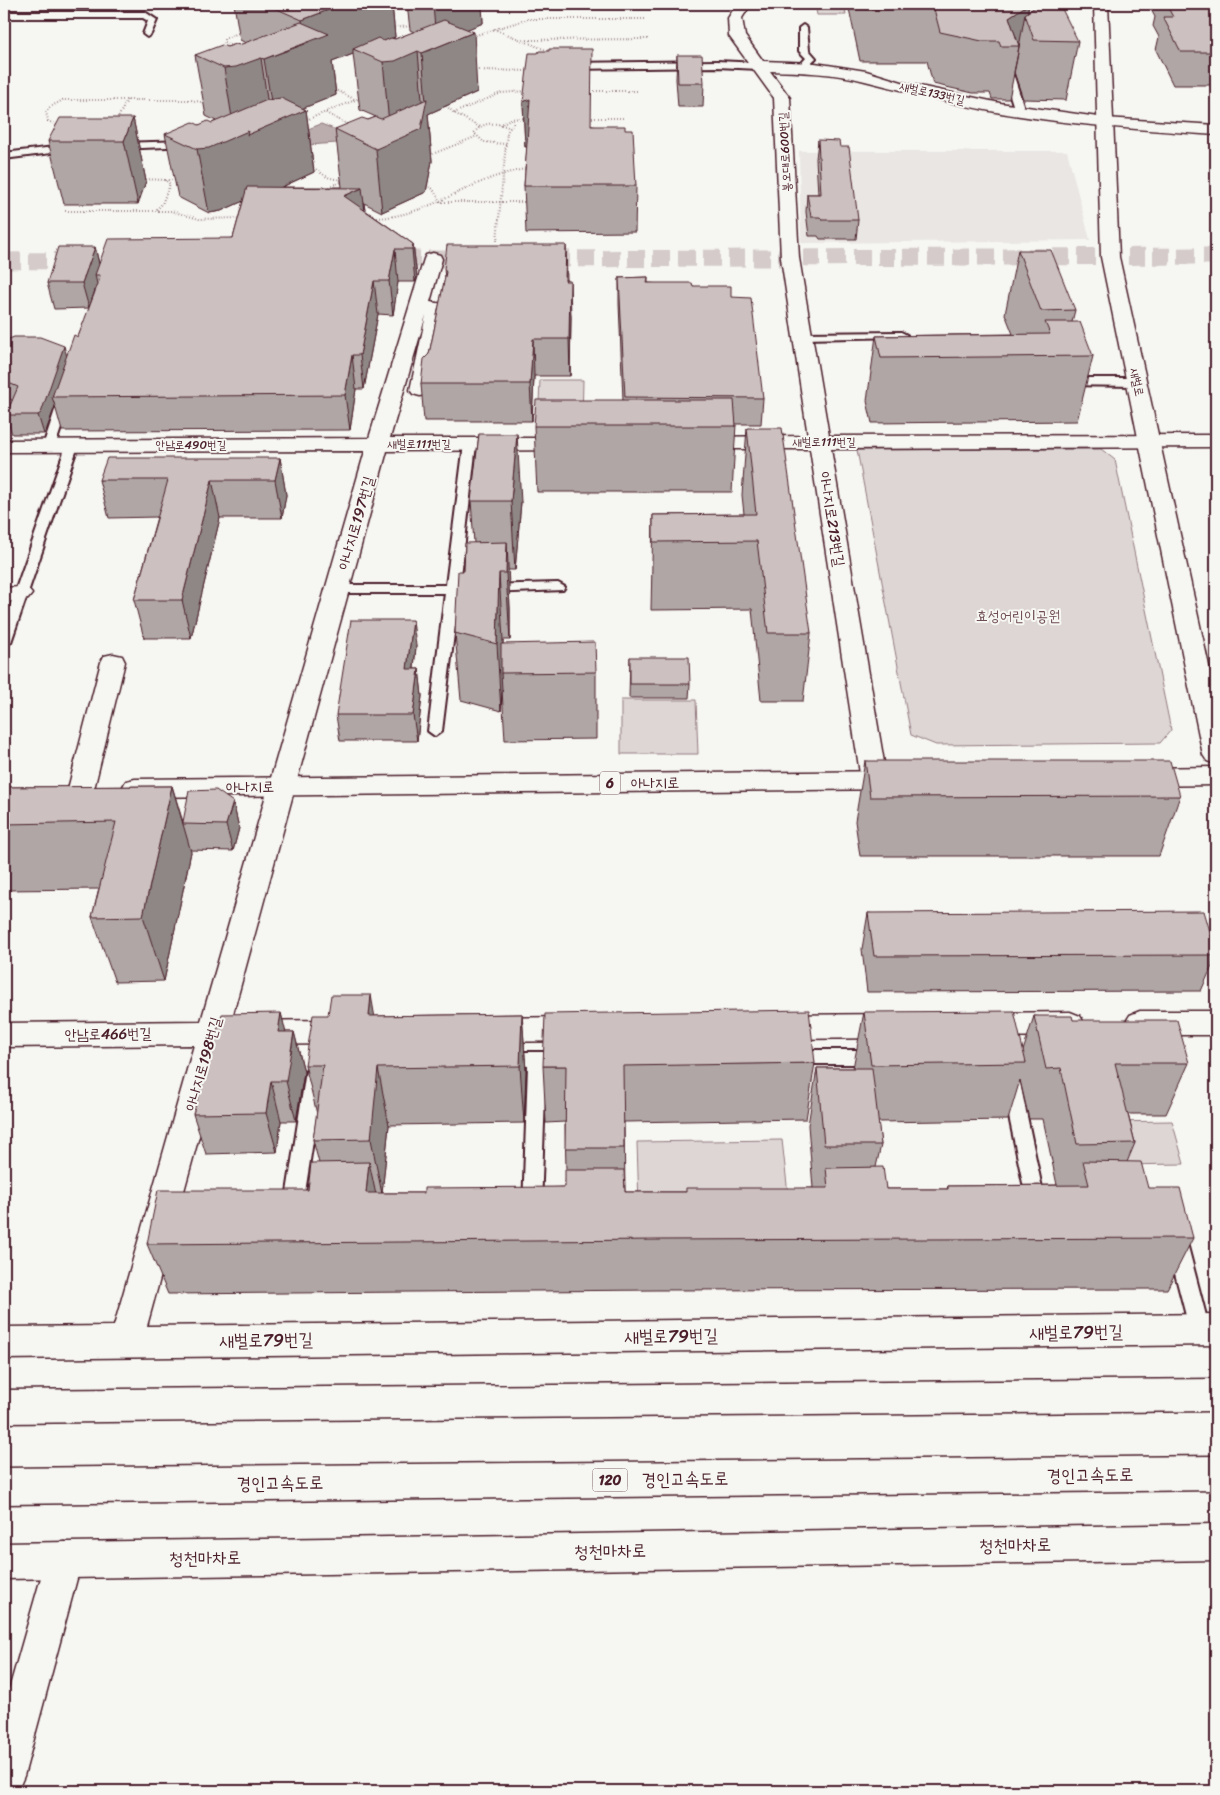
<svg xmlns="http://www.w3.org/2000/svg" width="1220" height="1795" font-family="Sriracha,'Poor Story',sans-serif">
<rect width="100%" height="100%" fill="#f6f6f2"/>
<filter id="ink" filterUnits="userSpaceOnUse"><feTurbulence type="fractalNoise" baseFrequency=".02" numOctaves="2"/><feDisplacementMap in="SourceGraphic" scale="10" xChannelSelector="R" yChannelSelector="G"/><feConvolveMatrix kernelMatrix="1 2 1 2 8 2 1 2 1" color-interpolation-filters="sRGB"/></filter>
<g filter="url(#ink)">
<path fill="#e9e6e3" d="M799,151H1067L1090,240L801,243Z"/>
<path fill="#ddd6d5" stroke="#947a80" d="M815,4H844L846,15H817Z
M540,380H583L582,425H538Z
M1101,449L1115,460L1171,730L1160,743L936,745L911,735L857,450Z
M621,700H696L698,754H621Z
M1172,1121L1184,1164L1116,1165L1105,1122Z
M782,1140L789,1203L639,1206L637,1142Z"/>
<path fill="#bbadae" stroke="#8e747a" d="M321,124L347,134L337,143L308,145L277,141Z"/>
<g fill="none" stroke-linecap="round" stroke-linejoin="round">
<path stroke="#d4cbca" stroke-width="17" stroke-dasharray="17 8" stroke-linecap="butt" d="M378,259H482
M528,259L1216,256
M4,261L137,260"/>
<defs>
<path id="service" d="M4,12H145L157,20L151,34L147,37L143,34L148,21L143,18H4Z
M803,25L807,28L809,50L816,58L802,71L797,68L806,58L799,51V28Z
M717,61L759,63L764,66L759,69L717,67L570,69L565,66L570,63Z
M1007,64L1015,66L1012,70L1025,111L1023,113L1015,111L1002,70Z
M187,141L191,142V146L118,149L113,146L118,143Z
M71,145L76,148L75,150L4,159V153Z
M901,332L907,335L905,337L803,339L797,336L803,333Z
M1064,378H1137L1143,382L1137,386L1060,385V379Z
M65,394L71,398L55,446L49,450L45,449L43,446L59,398Z
M470,440L476,444L460,585L467,586L469,589L467,592L459,593L442,731L435,736L428,731L445,593H337L330,589L337,585H446L464,444Z
M72,442L78,446L11,642L4,647V623L66,446Z
M558,583L565,587L563,590L487,593L480,589L487,585Z
M794,1050H877L883,1052L886,1057L883,1062L877,1064H794L788,1062L785,1057L788,1052Z
M504,1052H564L570,1054L573,1059L570,1064L546,1066L541,1208L539,1214L532,1216L525,1214L523,1208L528,1066L498,1064L495,1059L498,1054Z
M315,1064L321,1066L324,1071L303,1205L301,1211L294,1213L287,1211L285,1205L306,1071L309,1066Z
M1010,1071L1016,1073L1019,1078L1042,1188L1039,1207L1028,1211L1021,1209L1019,1203L1023,1196L1024,1188L1001,1078L1004,1073Z
M1176,1231L1183,1233L1186,1239L1210,1331L1207,1338L1200,1340L1193,1338L1190,1331L1166,1239L1169,1233Z"/>
<path id="minor" d="M737,4H751L742,18L745,36L763,61L815,63L866,71L905,83L1000,103L1105,118L1216,125V135C1144,130 1072,125 1001,113C955,105 910,92 865,81C834,73 802,72 770,71L790,98L799,258L829,436L1216,435V447L831,449L887,780L883,786L874,789L865,786L861,780L810,449H698L691,447L687,443L691,439L698,437L808,436L781,258L774,98L729,36L728,18Z
M433,253L440,255L442,259L430,302L444,304L447,308L430,390L427,394L420,396L413,394L410,390L426,315L390,438H572L579,440L583,444L579,448L572,450L387,451L231,1021L347,1020L357,1024L362,1032L357,1040L347,1044L224,1045L147,1326L1216,1314V1345L4,1359V1327L114,1326L194,1045L4,1047V1023L201,1021L365,451L4,452V440L369,438L424,259L426,255Z
M20,587L28,589L32,594L28,599L4,602V588Z
M113,654L122,656L125,662L94,789L90,796L81,798L72,796L68,789L101,662L104,656Z
M1140,1011H1216V1035H1140L1130,1031L1125,1023L1130,1015Z
M1070,1012L1080,1016L1085,1024L1080,1032L1070,1036L980,1037L970,1033L965,1025L970,1017L980,1013Z
M900,1014L910,1018L915,1026L910,1034L900,1038L773,1039L763,1035L758,1027L763,1019L773,1015Z
M582,1017L592,1021L597,1029L592,1037L582,1041L485,1042L475,1038L470,1030L475,1022L485,1018Z
M64,1542L77,1547L82,1560L24,1776L18,1790L4,1791V1707L46,1560L51,1547Z"/>
<path id="tertiary" d="M1094,4H1108L1119,257L1216,698V764L1207,761L1203,755L1101,257Z
M1216,1524V1560L4,1579V1543Z"/>
<path id="primary" d="M1216,767V785L1138,786L1129,783L1125,777L1129,771L1138,768Z
M900,771L909,774L913,780L909,786L900,789L135,797L126,795L122,788L126,781L135,779Z"/>
<path id="motorway" d="M1216,1379V1411L4,1423V1390Z
M1216,1456V1490L4,1504V1468Z"/>
</defs>
<use href="#service" stroke="#4a1f2b" stroke-width="4"/>
<use href="#minor" stroke="#4a1f2b" stroke-width="3"/>
<use href="#tertiary" stroke="#4a1f2b" stroke-width="3"/>
<use href="#primary" stroke="#4a1f2b" stroke-width="3"/>
<use href="#motorway" stroke="#4a1f2b" stroke-width="3"/>
<path stroke="#4a1f2b" stroke-width="2" stroke-dasharray="0.5 2.5" stroke-linecap="butt" d="M391,28L412,26
M494,29L551,52
M470,37L528,19H647
M524,40L648,39
M235,48L224,42V39L243,31
M472,70L530,71
M332,88L356,100
M588,91H637
M444,104L454,113L480,127
M326,113L351,126
M454,113L501,93L527,91
M589,118H624
M304,121L360,98
M116,122L127,100
M500,125L510,119L525,118
M59,126L48,121L46,112L50,107L63,100H191L206,103
M506,144L484,142L474,133C483,121 497,122 510,128
M430,155L475,137
M311,166L327,177L343,181
M143,179L165,180L170,184L162,204L156,210
M165,180H177
M425,183L433,189L440,202H527
M320,189L345,181
M65,211H171L199,219L242,218
M374,218C432,217 471,176 527,169
M497,241L507,132L514,122"/>
<use href="#service" fill="#f6f6f2" fill-rule="evenodd"/>
<use href="#minor" fill="#f6f6f2" fill-rule="evenodd"/>
<use href="#tertiary" fill="#f6f6f2" fill-rule="evenodd"/>
<use href="#primary" fill="#f6f6f2" fill-rule="evenodd"/>
<use href="#motorway" fill="#f6f6f2" fill-rule="evenodd"/>
</g>
<path fill="#afa6a5" stroke="#4a1f2b" fill-rule="evenodd" d="M234,4H392L395,37L392,38L395,39L414,32L410,30L407,4H482L483,23L467,29L477,92L428,114L432,161L426,192L382,212L364,203L365,210L413,244L417,277L415,282H398L393,315L378,314L364,389H356L350,430L62,431L55,406L46,431L44,434H12L6,415L12,400L4,397V341L67,355L78,337L98,286L97,284L89,308L54,309L47,283L95,247L99,263L233,238L243,201L221,211L209,213L178,197L165,134L199,125L212,123L216,121L206,116L195,55L227,47L239,45L246,43L240,40ZM353,54L360,110L376,117L368,120L335,129L342,187H282L314,172L306,110L303,108L336,95L332,62Z
M848,4H1029L1028,12L1078,41L1066,100L1023,99L1014,72L1017,58L1009,99H992L990,93H973L933,84L927,61H860Z
M1148,4H1216V85H1173L1156,50L1159,37L1153,26L1155,17Z
M677,55L704,83L703,107H678L676,79Z
M523,102L592,126L625,130L636,186L635,232L526,233L524,186L527,146L525,147Z
M133,118L146,181L138,204H64L48,141Z
M818,140L858,220L856,239H820L818,236H809L806,212L807,194H818L816,159Z
M1018,250L1075,310L1072,322L1093,356L1077,421L872,423L867,401L876,336L1013,334L1005,314Z
M444,269L567,281L571,317L570,376H534L532,421H424L421,384L429,354L445,278Z
M648,277V283L693,286L731,297L763,398L761,424H736L732,492H537L534,426L623,400L619,304V278Z
M747,428L811,633L803,701H761L752,609L651,610L653,515L744,514L742,495Z
M479,434L521,502L515,570H508L510,609V640H503V644L596,672V739L505,740L502,690L501,711L461,700L455,633L464,571L474,543L471,501Z
M280,458L286,495L282,518H220L191,638H144L134,600L157,517L109,518L99,480Z
M416,646L414,669H419L422,696L417,741H340L336,715Z
M630,657L690,684L689,698H629Z
M865,761L1180,796L1159,856H860L855,821Z
M172,786L183,822L233,802L239,828L233,851L190,850L191,852L164,981L115,982L92,917L99,889L4,890V787Z
M868,913L1216,952V957L1201,991L867,992L862,949Z
M864,1012L1023,1051L1034,1016L1073,1020L1189,1063L1166,1114H1128L1135,1143L1127,1162L1148,1188L1193,1238L1167,1289L656,1290L168,1294L147,1244L308,1190L319,1163L313,1140L317,1114L305,1065L328,1015L375,1016L522,1014L526,1071L524,1123L389,1125L382,1193H424L565,1187L566,1170L565,1122L546,1123L543,1066L815,1063L806,1119L624,1122L625,1192H685L813,1188L808,1125L817,1068H853ZM1020,1080L1029,1119H1043L1057,1185L948,1186L947,1189H886L876,1167L881,1145L878,1122L1008,1120Z
M281,1013L285,1032H294L304,1072L296,1121H281L277,1152L206,1154L193,1114Z"/>
<path fill="#8f8786" stroke="#4a1f2b" d="M344,4H392L395,37L359,51L353,49V54L332,62L336,95L274,120L264,59L305,44L302,20Z
M433,4H482L483,23L436,42Z
M1029,4L1026,19L1025,14L1017,58L1019,46L1009,17Z
M474,32L477,92L428,114L432,161L426,192L382,212L376,149L426,103L422,53Z
M418,51L423,112L389,123L383,62Z
M261,58L270,119L234,130L224,68Z
M530,99L532,144L525,147L523,102Z
M306,110L314,172L258,198L257,195L221,211L209,213L197,149Z
M133,118L146,181L138,204L124,141Z
M362,188L366,220L344,196Z
M413,244L417,277L415,282L412,249Z
M566,245L567,280L565,317V281Z
M95,247L101,272L95,275L97,284L89,308L82,283Z
M395,249L398,282L393,315L389,281Z
M374,281L378,314L364,389L360,355Z
M570,281L571,317L570,376L569,339Z
M533,339L534,376L532,421L530,384Z
M64,346L69,364L52,397L55,406L46,431L44,434L38,415Z
M352,355L356,389L350,430L345,395Z
M517,434L521,502L515,570L511,501Z
M280,458L286,495L282,518L275,480Z
M212,480L220,518L191,638L182,600Z
M507,542L510,609V640L506,573Z
M499,573L503,640L502,673H501L502,690L501,711L497,644Z
M413,620L416,646L411,696L407,669Z
M419,669L422,696L417,741L413,715Z
M172,786L191,852L164,981L143,916Z
M233,802L239,828L233,851L226,825Z
M371,995L381,1053L378,1068L389,1125L382,1194L371,1139L369,1016Z
M281,1013L291,1053L294,1032L304,1072L296,1121L286,1081L278,1032Z
M522,1014L526,1071L524,1123L520,1066Z
M271,1081L281,1121L277,1152L266,1113Z
M369,1162L380,1214L366,1193Z"/>
<path fill="#ccc1c0" stroke="#4a1f2b" d="M266,4H344L302,20Z
M864,4H1029L1009,17L1019,46H1001L999,41H982L940,32L934,9H865Z
M1166,4H1216V52H1181L1163,17H1173Z
M1035,7H1061L1078,41L1034,40L1025,14Z
M444,20L474,32L422,53L418,51L395,61L383,62L353,49L378,38L384,41L391,38L395,39Z
M301,22L329,34L264,59L261,58L236,67L224,68L195,55L222,45L227,47L236,44L239,45Z
M549,49H592L591,126H625V130H633L636,186H524L530,99L523,102L529,53H538L539,51H549Z
M677,55H702L704,83H678Z
M281,98L306,110L247,135L248,131L209,148L197,149L165,134L193,122L199,125L208,121L212,123L267,100Z
M427,99L421,129L376,149L335,129L362,118L368,120L376,117L381,119Z
M60,118H133L124,141H48Z
M818,140L839,141L840,147H849L858,220H822L820,217H811L807,194H821Z
M247,187L362,188L344,196L413,244L412,249H395L389,281H374L360,355H352L345,395L52,397L74,335L78,337L99,281L100,275H95L108,239L233,238Z
M447,245H566L565,281H570L569,339H533L530,384H421L424,359L429,354L446,272L444,269Z
M58,247H95L82,283H47Z
M1018,250H1051L1075,310L1041,311Z
M648,277L647,283H692L693,286H731V297L751,298L763,398L625,397L619,278Z
M1045,322H1080L1093,356L881,358L876,336L1050,334Z
M14,337H40L64,346L41,413L38,415H6L18,387L4,381V341Z
M536,400H734L736,426H534Z
M747,428H782L811,633H768L757,541L653,542V515L756,514Z
M479,434H517L511,501H471Z
M107,458H280L275,480H212L182,600H134L168,480H99Z
M507,542L506,573H499L497,644L455,633L458,571H464L465,543Z
M351,620H413L407,669H419L413,715H336Z
M595,642L596,672L501,673V644Z
M630,657H689L690,684H630Z
M865,761H1170L1180,796L870,797Z
M172,786L143,916L92,917L116,822L4,824V787Z
M216,790L233,802L226,825L183,824V822L189,791Z
M1204,911L1216,952V955L874,956L868,913Z
M331,995H371L369,1016L522,1014L520,1066L378,1068L371,1139L313,1140L323,1065H305L313,1015H328Z
M809,1010L815,1063L623,1066L624,1148H565L566,1066H543L545,1014Z
M1014,1011L1026,1063L871,1065L864,1012Z
M281,1013L278,1032H294L286,1081H271L266,1113L193,1114L222,1014Z
M1034,1016H1072L1073,1020H1177L1189,1063H1115L1135,1143L1077,1144L1061,1068L1046,1069Z
M817,1068H872L881,1145H824Z
M1083,1161L1141,1162L1148,1188H1180L1193,1238L658,1240L147,1244L158,1190H308L311,1163L369,1162L366,1193H424V1188L565,1187V1170H624L625,1192H686V1188H828L826,1168L883,1167L886,1189H948V1186L1089,1185Z"/>
</g>
<g text-anchor="middle" stroke-width="4" stroke-linejoin="round" paint-order="stroke">
<g font-size="12" fill="#4a1f2b" stroke="#f6f6f2">
<text transform="translate(932 93) rotate(13)" y="4">새벌로133번길</text>
<text transform="translate(785 152) rotate(-93)" y="4">봉오대로600번길</text>
<text transform="translate(1137 382) rotate(78)" y="4">새벌로</text>
<text x="824" y="446">새벌로111번길</text>
<text x="419" y="448">새벌로111번길</text>
<text x="191" y="449">안남로490번길</text>
</g>
<g fill="#f6f6f2" stroke="#7e6067" stroke-width="1">
<rect x="600" y="771.5" width="20" height="23" rx="4"/>
<rect x="592.5" y="1468.5" width="35" height="23" rx="4"/>
</g>
<g font-size="14" font-weight="bold" fill="#4a1f2b">
<text x="610" y="788">6</text>
<text x="610" y="1485">120</text>
</g>
<g font-size="15" fill="#4a1f2b" stroke="#f6f6f2">
<text transform="translate(832 519) rotate(81)" y="5">아나지로213번길</text>
<text transform="translate(356 523) rotate(-74)" y="5">아나지로197번길</text>
<text transform="translate(655 783) rotate(-1)" y="5">아나지로</text>
<text transform="translate(250 787) rotate(-1)" y="5">아나지로</text>
<text transform="translate(108 1034) rotate(-1)" y="5">안남로466번길</text>
<text transform="translate(203 1064) rotate(-74)" y="5">아나지로198번길</text>
</g>
<g font-size="15" fill="#6f4d56" stroke="#f6f6f2">
<text x="1018" y="621">효성어린이공원</text>
</g>
<g font-size="18" fill="#4a1f2b" stroke="#f6f6f2">
<text transform="translate(1076 1332) rotate(-1)" y="6">새벌로79번길</text>
<text transform="translate(671 1336) rotate(-1)" y="6">새벌로79번길</text>
<text transform="translate(266 1340) rotate(-1)" y="6">새벌로79번길</text>
<text transform="translate(1090 1475) rotate(-1)" y="6">경인고속도로</text>
<text transform="translate(685 1479) rotate(-1)" y="6">경인고속도로</text>
<text transform="translate(280 1483) rotate(-1)" y="6">경인고속도로</text>
<text transform="translate(1015 1545) rotate(-1)" y="6">청천마차로</text>
<text transform="translate(610 1551) rotate(-1)" y="6">청천마차로</text>
<text transform="translate(205 1558) rotate(-1)" y="6">청천마차로</text>
</g>
</g>
<rect width="1220" height="1795" fill="none" stroke="#f6f6f2" stroke-width="20"/>
<rect x="10" y="10" width="1200" height="1775" fill="none" stroke="#4a1f2b" stroke-width="2" filter="url(#ink)"/>
</svg>
